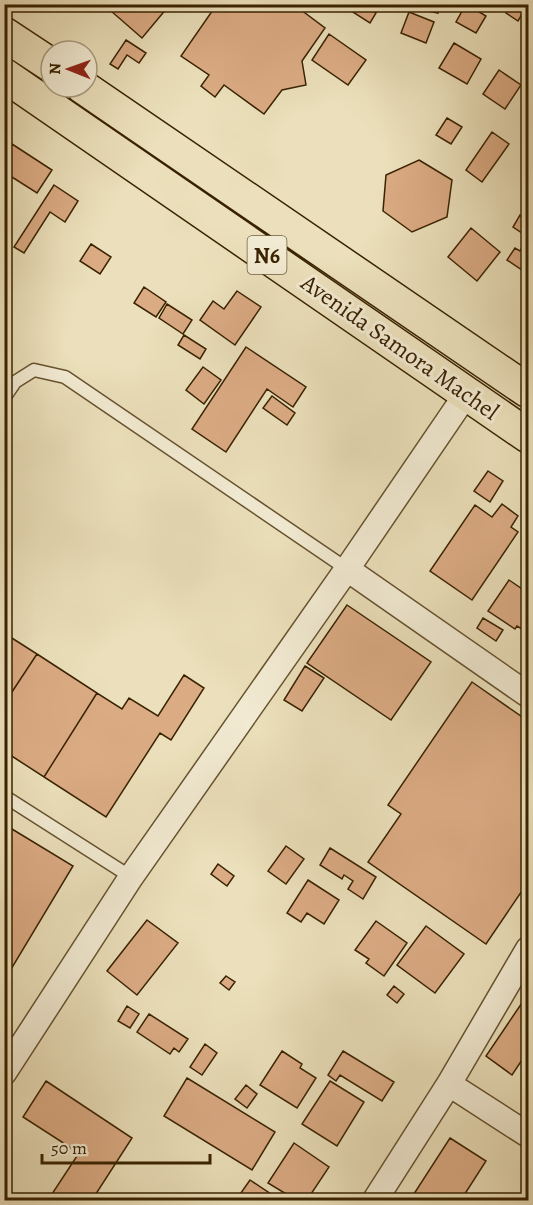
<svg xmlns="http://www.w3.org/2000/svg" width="533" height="1205" font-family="Alegreya,serif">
<rect width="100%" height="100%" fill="#ebe0bb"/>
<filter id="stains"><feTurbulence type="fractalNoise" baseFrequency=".00333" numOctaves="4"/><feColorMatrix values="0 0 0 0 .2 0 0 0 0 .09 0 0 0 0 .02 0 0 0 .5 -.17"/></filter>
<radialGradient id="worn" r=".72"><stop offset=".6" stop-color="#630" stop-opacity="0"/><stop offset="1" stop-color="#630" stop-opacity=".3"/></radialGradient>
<path fill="#dbab84" stroke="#392200" stroke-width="1.5" d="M116,4H162L167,8L142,38L111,11Z
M217,4H293L325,28L302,61L306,85L282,90L264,114L224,85L215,97L201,86L209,75L181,56Z
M350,4H369L367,7L376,13L370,23L348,9Z
M403,4H439L438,13L403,6Z
M466,4L486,16L476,33L456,22Z
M511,4H528L518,21L506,13Z
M409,12L434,22L426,43L401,33Z
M329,34L366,60L348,85L312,60Z
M126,40L146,53L139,63L127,55L118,69L110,64Z
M454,43L481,59L467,84L439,68Z
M499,70L521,85L505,109L483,94Z
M447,118L462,127L451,144L436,135Z
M492,132L509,144L482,182L466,170Z
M12,144L52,170L37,193L4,172V156Z
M419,160L452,180L447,217L412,232L383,211L386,175Z
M54,185L78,201L65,222L50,212L24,253L14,247Z
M520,215L528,220V237L513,227Z
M471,228L500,252L477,281L448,257Z
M528,238V274L507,260L515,248L520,251Z
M91,244L111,257L100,274L80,261Z
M144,287L166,302L156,317L134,303Z
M237,291L261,307L235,345L200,320L213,301L224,309Z
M167,304L192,320L183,334L159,318Z
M184,335L206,349L200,359L178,345Z
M246,347L306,387L293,407L267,389L226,452L192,429Z
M203,367L221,380L204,404L186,390Z
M272,396L295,413L287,425L263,408Z
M488,471L503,481L490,502L474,491Z
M502,504L518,516L511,527L518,532L472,600L430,571L475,505L492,517Z
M509,580L528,593V626L525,631L517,626L515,629L488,611Z
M347,605L431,662L391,720L307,663Z
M483,618L503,630L496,641L477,628Z
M4,633L37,654L4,704Z
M37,654L97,693L44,777L4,751V704Z
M305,666L324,678L302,711L284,700Z
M184,675L204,688L171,740L160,733L106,817L44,777L97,693L122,709L129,698L158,716Z
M472,682L528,721V882L486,944L368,862L401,814L388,805Z
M7,826L73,866L7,976L4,974V829Z
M286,846L304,859L286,884L268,871Z
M330,848L376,877L363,899L348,889L353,881L344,875L342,879L320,865Z
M218,864L234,876L227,886L211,874Z
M308,880L339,900L324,924L307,913L301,922L287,913Z
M147,920L178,943L137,995L107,971Z
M376,921L407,943L384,976L366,963L369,959L355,950Z
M426,926L464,954L435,993L397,965Z
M226,976L235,982L229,990L220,983Z
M394,986L404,994L397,1003L387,995Z
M528,994V1051L512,1075L486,1056Z
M127,1006L139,1014L130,1028L118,1021Z
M149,1014L188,1039L179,1052L174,1048L170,1054L137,1032Z
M205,1044L217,1053L202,1075L190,1067Z
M282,1051L302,1064L300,1068L316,1078L297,1108L260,1085Z
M343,1051L394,1082L382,1101L340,1075L336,1081L328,1075Z
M187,1078L275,1132L252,1170L164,1116Z
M46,1081L132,1138L92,1200H48L79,1153L23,1117Z
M330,1081L364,1102L337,1146L302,1124Z
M246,1085L257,1094L247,1108L235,1099Z
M450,1138L486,1161L461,1200H410Z
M294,1143L329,1167L307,1200H296L268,1183Z
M250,1180L280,1200H236Z"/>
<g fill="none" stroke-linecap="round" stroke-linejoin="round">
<defs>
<path id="service" d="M4,398L15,382L34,370L65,377L347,569
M4,796L131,877"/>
<path id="minor" d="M347,569L528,695
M4,1073L131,877L347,569L467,393
M449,1084L528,1135
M375,1200L449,1084L528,949"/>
<path id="trunk" d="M4,34L51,65
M4,75L528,436
M83,87L528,391"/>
</defs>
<use href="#service" stroke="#66522f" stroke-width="15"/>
<use href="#minor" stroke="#66522f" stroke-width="27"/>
<use href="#trunk" stroke="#392200" stroke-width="36"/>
<use href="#service" stroke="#f2ebd3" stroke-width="12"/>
<use href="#minor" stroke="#f2ebd3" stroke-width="24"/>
<use href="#trunk" stroke="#ebe0bb" stroke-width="33"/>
</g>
<g text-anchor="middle" stroke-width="6" stroke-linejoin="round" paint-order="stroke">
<rect fill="#f2ebd3" stroke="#705e3f" stroke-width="1.5" x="247.5" y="236" width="39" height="38" rx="4.5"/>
<g font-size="22" font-weight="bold" fill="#392200">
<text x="267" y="263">N6</text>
</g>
<g font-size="24" fill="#392200" stroke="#f2ebd3">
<text transform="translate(400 347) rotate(35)" y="8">Avenida Samora Machel</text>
</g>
</g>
<rect width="533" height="1205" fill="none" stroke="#ebe0bb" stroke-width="24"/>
<rect x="6" y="6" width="521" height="1193" fill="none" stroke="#392200" stroke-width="3"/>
<rect x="12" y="12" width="509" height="1181" fill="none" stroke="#392200" stroke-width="1.5"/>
<g transform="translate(69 69) rotate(271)"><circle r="28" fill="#f2ebd3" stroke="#a89b7f" stroke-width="1.5"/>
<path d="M0-4.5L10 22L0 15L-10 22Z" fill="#8f2418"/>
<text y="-9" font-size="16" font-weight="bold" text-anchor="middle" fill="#392200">N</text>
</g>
<path d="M42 1154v9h168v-9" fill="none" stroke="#392200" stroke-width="3"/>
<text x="51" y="1154" font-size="18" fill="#392200" stroke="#f2ebd3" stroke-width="4.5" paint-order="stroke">50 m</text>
<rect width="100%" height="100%" filter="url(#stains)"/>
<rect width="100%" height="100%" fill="url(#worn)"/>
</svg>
